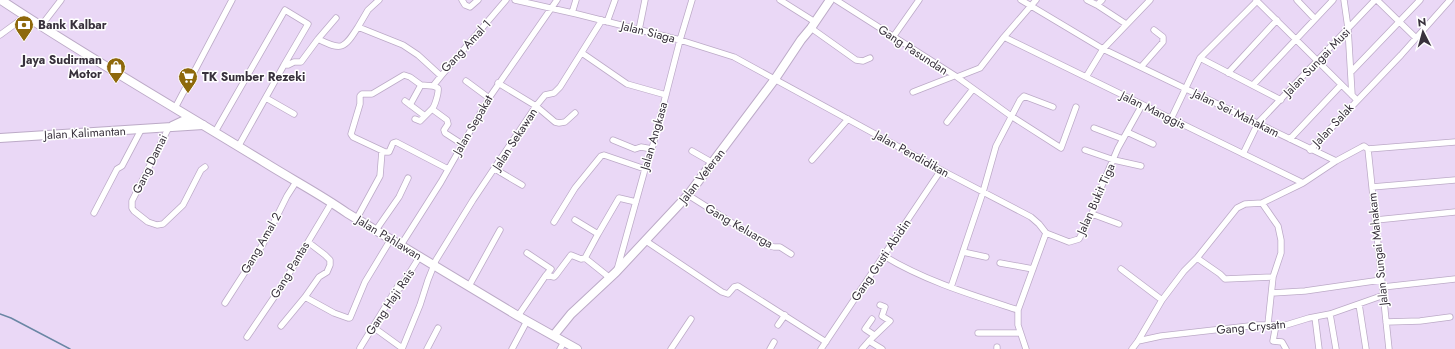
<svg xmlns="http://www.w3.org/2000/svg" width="1455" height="349" font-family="Jost,sans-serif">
<rect width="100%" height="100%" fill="#ead8f6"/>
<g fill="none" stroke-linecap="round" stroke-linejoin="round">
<path stroke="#6a86a4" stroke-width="1.5" d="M0,314L11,318L70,349"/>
<defs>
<path id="street" d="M462,0L465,5L470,7L478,0
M515,0L577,14L680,40L734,57L941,170L1031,217L1039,224L1046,233
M780,0L815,22
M836,0L957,77L980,68L1004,37
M1021,0L1103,49L1336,161
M1036,0L1004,37L1303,183L1336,161L1362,147L1364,146L1368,149
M1087,0L1097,5L1102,0
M1256,0L1357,100
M1297,0L1315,19
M1344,0L1348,28L1352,95
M1377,0L1416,38
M1097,5L1126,24
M572,13L576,0
M607,22L615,0
M41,26L61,0
M358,27L368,10L379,0
M811,28L856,60L863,61L870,58
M639,30L645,0
M0,35L26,16
M893,37L919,0
M318,39L336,18
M582,53L627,84L666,95
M1200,58L1281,100
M1141,67L1163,42V37L1154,30
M1351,72L1420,0
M1228,73L1277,20
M957,77L1011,116L1061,148L1076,107
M1086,77L1103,49L1150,0
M466,81L489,98
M498,83L536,106L555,122L559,123L565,122L575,113
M421,85L433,86L438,88C439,92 435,106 432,109
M1253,85L1333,0
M433,86L441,76
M913,92L954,76
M266,98L294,114
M405,101L425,116L432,109L447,120L448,124L444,130L445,133L462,144
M410,105L421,85L410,77L404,75L372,94H362L360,96V104L351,134L353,137L385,152H389L393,143L396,142L448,169
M175,108L232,0
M415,119L420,121L425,116
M1171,119L1200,58L1257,1
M947,122L973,89
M169,127L132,201V208L134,211L148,222L157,225L163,224L183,205L201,170L205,167
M1094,128L1123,139
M215,132L285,10L308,24L284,65
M1127,132L1153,144
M1290,139L1341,85
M613,140L635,149L641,147L652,149
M238,147L284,65H288L294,62H301L318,39C342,51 344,49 358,27L403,45L418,55L441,76L506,0
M1368,149L1389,349
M1368,149L1455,142
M1085,150L1114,160L1141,166
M1310,150L1401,55L1450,0
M692,151L713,163
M1243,154L1258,123L1375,0
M812,160L848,119
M495,169L522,185
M1372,187L1455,180
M688,195L767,245L774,247H780L791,254
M1262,203L1278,226L1281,240V253L1273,277L1268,324
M94,213L117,169L122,166L141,130
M1092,214L1119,224
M357,218L380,176L382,151
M575,220L598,234L585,258L610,278
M1376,220L1455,212
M554,222L575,188L601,156L604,155L645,169
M376,230L399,197L408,178
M1046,233L1069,242L1079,239L1092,214L1100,190L1118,148L1142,105
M598,234L619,198L636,202
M646,241L722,292L728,294L734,287L738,286L826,342
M401,245L441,182L489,98L557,0
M963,252L986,257
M527,253L551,269L547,274
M884,256C925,281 972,295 1018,310
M1197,258L1220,274L1225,279L1273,277
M1000,263L1033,269
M1121,269L1162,300
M617,270L645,169L652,149L680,40L692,0
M469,286L500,230
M951,287L983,192L996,146L1020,100L1024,96L1053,107
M1383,287L1455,279
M1272,293L1305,291L1381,280
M305,297L334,313L348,318H350L365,282L391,239
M225,303L263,244L287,196L296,182
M1359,304L1366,349
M1330,314L1336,349
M518,316L546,275L554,277L556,275L571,255L581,259L585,258
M1315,317L1319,349
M872,319L865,329L874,335
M1386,322L1420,321L1450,317
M778,325L785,315
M1276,325L1273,341L1282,342L1286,349
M281,326L305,297L319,277L327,272L330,265V260L325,255L308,242
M373,327L402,348
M978,333H1020
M247,337L281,287L332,202
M869,341L890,321L882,316L885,307L880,305
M1138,341L1161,336L1258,325H1286L1309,318L1330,314L1384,295
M997,347V349
M360,348L398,286L400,288L420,256
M402,349L420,305L428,280L436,260L473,200L536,106L545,95L554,93L560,87L602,20
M427,349L438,328
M512,349L527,321
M560,349L564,342
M671,349L691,319
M770,349L774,342
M821,349L941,170
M862,349L869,341L882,349
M1026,349L1018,325V310L1046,233
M1132,349L1138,341L1162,300L1184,271L1197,258L1237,208L1245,204L1262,203L1303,183"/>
<path id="secondary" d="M172,126L189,118
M0,138L203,125
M554,335L571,314L616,272L688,195L775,79L801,40L811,28L830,0"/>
<path id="primary" d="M1,0C87,57 176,108 264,162C291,179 320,194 347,213L518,316L577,349"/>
</defs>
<use href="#street" stroke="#bcaac7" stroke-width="7"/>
<use href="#secondary" stroke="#bcaac7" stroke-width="10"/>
<use href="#primary" stroke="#bcaac7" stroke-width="10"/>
<use href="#street" stroke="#fff" stroke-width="5.5"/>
<use href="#secondary" stroke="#fff" stroke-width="8"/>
<use href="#primary" stroke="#fff" stroke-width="8"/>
</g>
<defs>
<symbol id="bank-pin" viewBox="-11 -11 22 30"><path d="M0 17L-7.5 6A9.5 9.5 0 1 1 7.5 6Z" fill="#8e680b" stroke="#fff"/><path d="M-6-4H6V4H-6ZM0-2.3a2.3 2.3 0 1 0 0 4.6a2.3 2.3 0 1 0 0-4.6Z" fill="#fff"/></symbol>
<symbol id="shop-pin" viewBox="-11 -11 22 30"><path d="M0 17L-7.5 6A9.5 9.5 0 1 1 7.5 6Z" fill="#8e680b" stroke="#fff"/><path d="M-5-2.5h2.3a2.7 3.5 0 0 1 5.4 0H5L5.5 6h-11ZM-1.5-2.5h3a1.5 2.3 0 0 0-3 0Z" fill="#fff"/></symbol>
<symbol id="supermarket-pin" viewBox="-11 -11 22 30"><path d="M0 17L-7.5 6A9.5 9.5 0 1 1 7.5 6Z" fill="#8e680b" stroke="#fff"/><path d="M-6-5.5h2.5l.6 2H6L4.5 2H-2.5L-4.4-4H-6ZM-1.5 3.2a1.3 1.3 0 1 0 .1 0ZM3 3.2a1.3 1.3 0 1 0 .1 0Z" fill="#fff"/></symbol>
</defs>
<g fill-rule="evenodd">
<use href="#bank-pin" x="13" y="14" width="22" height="30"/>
<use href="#shop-pin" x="105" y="56" width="22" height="30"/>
<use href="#supermarket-pin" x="177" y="66" width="22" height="30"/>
</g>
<g text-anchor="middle" stroke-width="3" stroke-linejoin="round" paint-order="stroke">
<g font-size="12" font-weight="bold" fill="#38313c" stroke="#fff" text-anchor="start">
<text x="38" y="29">Bank Kalbar</text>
<text x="102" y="64" text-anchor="end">Jaya Sudirman<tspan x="102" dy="14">Motor</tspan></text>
<text x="202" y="81">TK Sumber Rezeki</text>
</g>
<g font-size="12" fill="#38313c" stroke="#fff">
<text transform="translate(648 32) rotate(14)" y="4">Jalan Siaga</text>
<text transform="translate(466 46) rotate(-47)" y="4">Gang Amal 1</text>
<text transform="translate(913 50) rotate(33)" y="4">Gang Pasundan</text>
<text transform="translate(1317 62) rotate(-46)" y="4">Jalan Sungai Musi</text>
<text transform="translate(1153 110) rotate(26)" y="4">Jalan Manggis</text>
<text transform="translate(1236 113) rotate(26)" y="4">Jalan Sei Mahakam</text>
<text transform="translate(473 125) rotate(-60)" y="4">Jalan Sepakat</text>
<text transform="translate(1333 125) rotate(-47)" y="4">Jalan Salak</text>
<text transform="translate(85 133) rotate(-3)" y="4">Jalan Kalimantan</text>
<text transform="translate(654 136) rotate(-74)" y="4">Jalan Angkasa</text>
<text transform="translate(515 139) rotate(-57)" y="4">Jalan Sekawan</text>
<text transform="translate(912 154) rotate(29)" y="4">Jalan Pendidikan</text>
<text transform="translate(150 164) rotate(-64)" y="4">Gang Damai</text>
<text transform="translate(702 176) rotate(-52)" y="4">Jalan Veteran</text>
<text transform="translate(1096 199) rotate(-66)" y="4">Jalan Bukit Tiga</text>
<text transform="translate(739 226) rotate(30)" y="4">Gang Keluarga</text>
<text transform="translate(389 238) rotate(31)" y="4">Jalan Pahlawan</text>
<text transform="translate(261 243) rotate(-60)" y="4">Gang Amal 2</text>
<text transform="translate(1378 249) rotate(-96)" y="4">Jalan Sungai Mahakam</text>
<text transform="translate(881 260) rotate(-56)" y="4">Gang Gusti Abidin</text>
<text transform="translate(290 270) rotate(-59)" y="4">Gang Pantas</text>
<text transform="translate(390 302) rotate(-56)" y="4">Gang Haji Rais</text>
<text transform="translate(1251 327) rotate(-5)" y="4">Gang Crysatn</text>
</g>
</g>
<g transform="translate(1423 32) rotate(354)" stroke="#ffffff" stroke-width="3" paint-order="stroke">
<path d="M0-3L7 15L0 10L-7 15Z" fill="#38313c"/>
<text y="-6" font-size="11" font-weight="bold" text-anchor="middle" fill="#38313c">N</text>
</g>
</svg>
